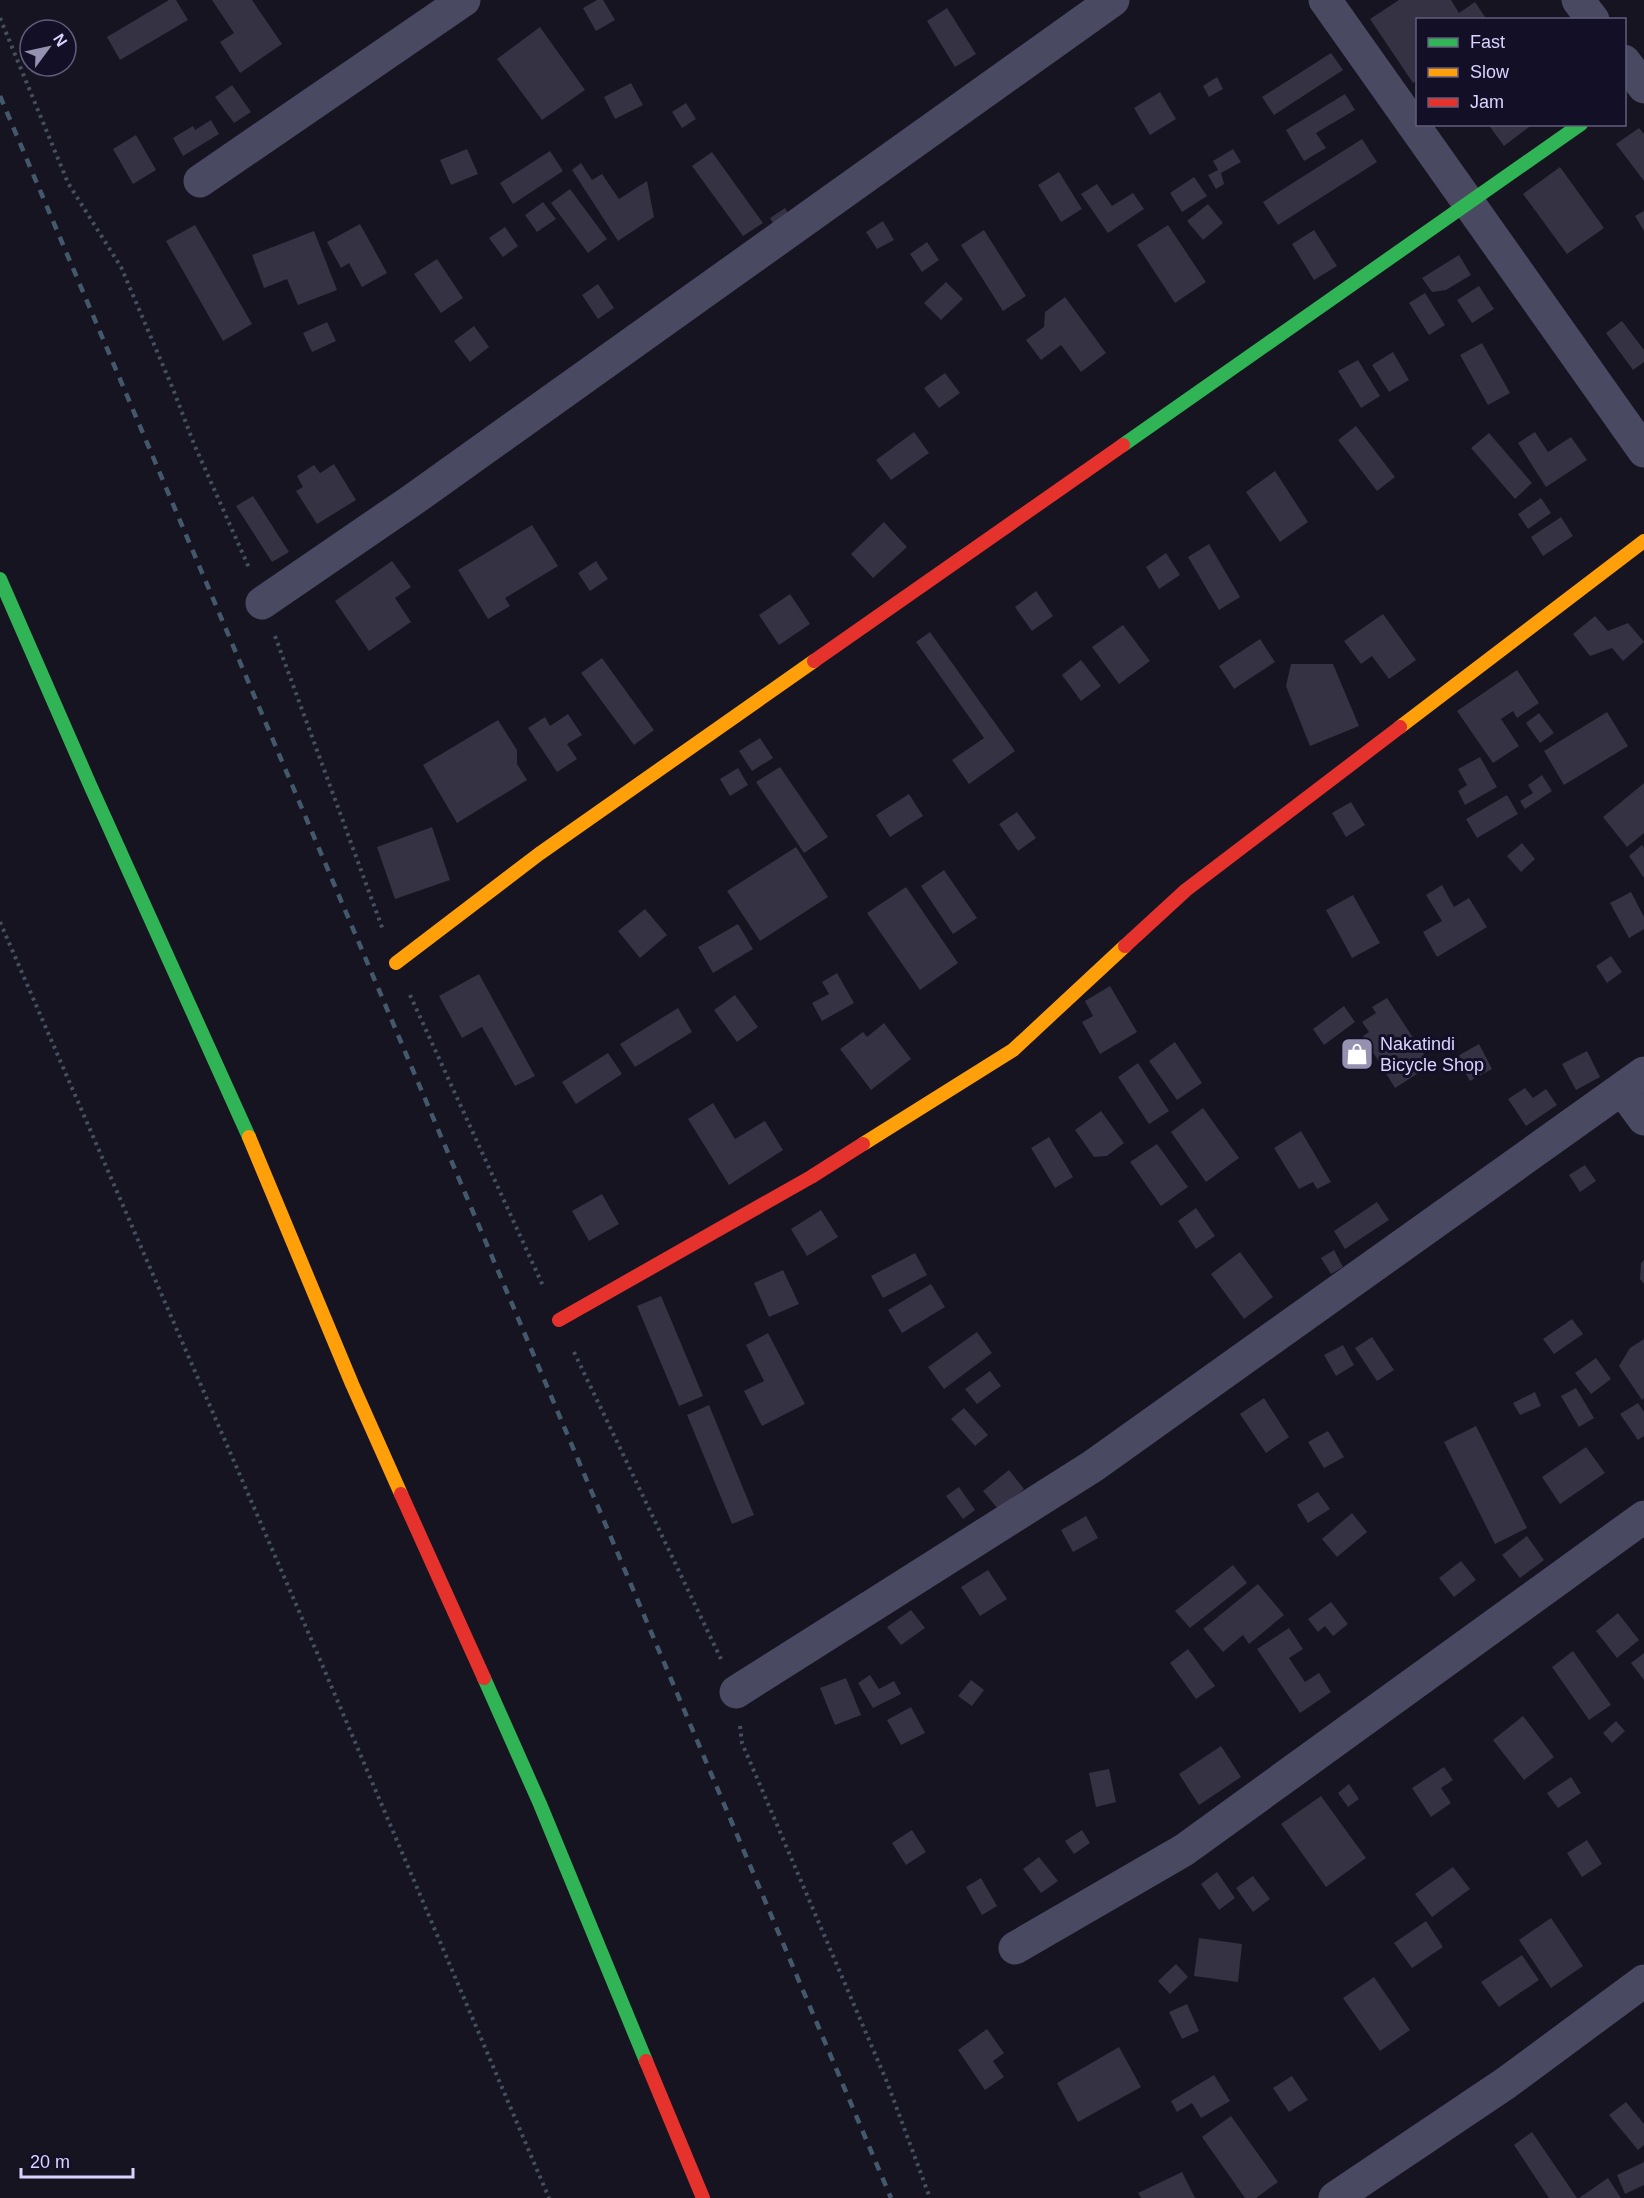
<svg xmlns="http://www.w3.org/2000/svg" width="1644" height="2198" font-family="Helvetica,sans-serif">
<rect width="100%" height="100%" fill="#161421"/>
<path fill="#343243" d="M169,0H176L188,20L120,60L107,37Z
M212,0H252L282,44L240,73L220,42L234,33Z
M597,0H603L615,20L596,31L583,8Z
M1399,0H1451L1459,13L1475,2L1487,20H1418V80L1413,83L1370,19Z
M947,8L976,54L955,67L927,21Z
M540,27L585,90L542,120L497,59Z
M1331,53L1343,70L1274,115L1262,97Z
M1217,77L1223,89L1209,97L1203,86Z
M631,83L643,105L615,119L604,97Z
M232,85L251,112L234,123L215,97Z
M1160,92L1176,119L1150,135L1134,108Z
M1345,94L1355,110L1316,133L1326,148L1304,161L1286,130Z
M686,103L696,119L682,128L672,112Z
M211,120L219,134L183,156L173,138L193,126L195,130Z
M1488,124H1533L1504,146Z
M1639,128L1644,134V181L1616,144Z
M136,135L156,170L133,184L113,149Z
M1362,139L1377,162L1278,225L1263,202Z
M467,149L478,174L451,185L440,160Z
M1233,149L1241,162L1221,173L1224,184L1216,189L1208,175L1218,170L1213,161Z
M550,151L563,171L513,204L500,183Z
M712,152L763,223L743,236L692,166Z
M581,163L592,180L602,174L619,199L647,181L654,217L618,241L572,170Z
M1560,167L1604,228L1567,254L1523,194Z
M1059,172L1082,209L1061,222L1038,185Z
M1194,177L1207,196L1182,212L1170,193Z
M1097,184L1112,206L1133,193L1144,209L1108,233L1081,194Z
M570,189L607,239L588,253L551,203Z
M543,202L556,219L537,232L525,215Z
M1208,204L1223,223L1203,240L1187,221Z
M785,208L795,224L779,234L770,218Z
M1644,211V231L1635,216Z
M883,221L894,240L877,249L866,232Z
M360,224L387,273L362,287L349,263L341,268L327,242Z
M195,225L252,324L223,341L166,241Z
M1168,225L1206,282L1175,303L1137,245Z
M505,227L518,246L503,257L489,238Z
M984,230L1026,296L1003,311L961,245Z
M1314,230L1337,266L1314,280L1292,244Z
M314,231L337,290L298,305L287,279L264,288L252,255Z
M927,242L939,260L922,272L910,254Z
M1459,255L1471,275L1446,290L1432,292L1422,278Z
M437,259L463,298L441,313L414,274Z
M946,282L963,299L941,320L924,303Z
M598,284L614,308L598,319L582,295Z
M1479,286L1494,309L1472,323L1457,300Z
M1425,293L1445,325L1429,335L1409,303Z
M1065,297L1106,353L1081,372L1061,345L1041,360L1026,340L1044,327L1045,312Z
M1622,321L1644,350V362L1633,370L1606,333Z
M327,322L336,341L312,352L303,333Z
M474,326L489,347L470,362L454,341Z
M1482,343L1510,393L1488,405L1460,355Z
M1393,352L1409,380L1389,392L1372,365Z
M1358,360L1380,396L1361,408L1338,371Z
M945,373L960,393L939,408L924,388Z
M1356,426L1395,477L1377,491L1338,440Z
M914,432L929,453L891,480L876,460Z
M1535,432L1548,452L1571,437L1587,460L1546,487L1518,443Z
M1489,433L1532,483L1515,499L1471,448Z
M334,464L356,500L317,524L296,491L303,487L297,476L314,465L320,473Z
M1275,471L1308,522L1280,542L1246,492Z
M253,496L289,552L272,562L236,506Z
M1541,498L1551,513L1528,529L1518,514Z
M1561,517L1573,536L1543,556L1531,537Z
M884,522L907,547L873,578L851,554Z
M532,525L558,566L505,598L510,606L488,619L458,570Z
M1209,544L1240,597L1219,610L1188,557Z
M1166,553L1180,575L1159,589L1146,567Z
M392,561L411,587L395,598L411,622L369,651L335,601Z
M596,561L608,579L590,591L578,573Z
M1036,591L1053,616L1032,631L1015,607Z
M790,594L810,624L779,645L759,615Z
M1383,614L1416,660L1389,679L1372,656L1361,664L1344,641Z
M1595,616L1608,631L1628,623L1644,642L1623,661L1612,648L1590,656L1573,634Z
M1123,625L1150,661L1119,684L1092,647Z
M930,632L1015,751L969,784L952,760L984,738L916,642Z
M1260,639L1275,662L1234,689L1219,666Z
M602,658L654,730L634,745L581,673Z
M1081,660L1101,686L1081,701L1062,675Z
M1291,664H1333L1359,726L1310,746L1286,686Z
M1517,670L1539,703L1517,718L1513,711L1501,719L1519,746L1493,763L1457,711Z
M1607,712L1628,746L1564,785L1544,751Z
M1539,713L1554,733L1540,743L1526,723Z
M568,714L582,735L567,744L577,759L557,772L528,728L545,717L550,726Z
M498,720L517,750V764L527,780L457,823L423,765Z
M760,738L773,758L752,771L739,751Z
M1480,757L1497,787L1465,805L1458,791L1467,785L1458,769Z
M780,767L828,837L804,853L756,782Z
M738,768L748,785L730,796L720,779Z
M1542,775L1552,791L1525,809L1520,801L1533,793L1528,785Z
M1644,783V833L1627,847L1603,817Z
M909,794L923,816L890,837L876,815Z
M1507,795L1518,814L1477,838L1466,819Z
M1351,802L1365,825L1346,837L1332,813Z
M1017,812L1036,838L1018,851L999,824Z
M432,827L450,880L395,899L377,847Z
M1522,843L1535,859L1521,872L1507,856Z
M1642,845L1644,848V878L1629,856Z
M796,847L828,897L760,941L727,891Z
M944,870L977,918L953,934L921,886Z
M1442,885L1454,907L1469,898L1487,927L1437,957L1423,932L1442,921L1426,895Z
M906,887L958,963L920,990L867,913Z
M1631,892L1644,917V929L1629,938L1610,903Z
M1353,895L1380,943L1352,958L1326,910Z
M645,909L667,935L640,958L618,931Z
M738,924L753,949L713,973L698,947Z
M1611,956L1622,972L1607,983L1596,966Z
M837,973L854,1003L822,1021L812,1003L829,994L822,982Z
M479,974L535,1076L515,1086L482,1027L462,1038L439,996Z
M1110,986L1137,1032L1100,1054L1082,1022L1093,1016L1085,1001Z
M735,995L758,1027L737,1042L714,1010Z
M1387,998L1431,1065L1395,1088L1363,1036L1369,1032L1362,1022L1376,1013L1372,1007Z
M1344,1006L1355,1022L1324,1045L1313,1029Z
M678,1008L692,1032L635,1067L620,1044Z
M884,1023L911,1059L871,1090L840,1049L863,1032L867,1037Z
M1175,1042L1202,1083L1177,1100L1149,1061Z
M1479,1044L1492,1069L1470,1081L1456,1057Z
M1587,1051L1600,1077L1576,1090L1562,1064Z
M608,1053L622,1074L576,1104L562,1082Z
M1138,1063L1169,1111L1149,1124L1118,1077Z
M1525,1088L1533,1098L1546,1089L1557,1105L1526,1126L1508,1099Z
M713,1103L735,1139L765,1121L783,1150L729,1185L688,1119Z
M1203,1108L1239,1158L1206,1182L1171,1132Z
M1101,1111L1124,1143L1107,1156L1094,1157L1075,1130Z
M1301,1131L1331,1182L1317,1189L1313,1182L1299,1189L1274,1148Z
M1049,1137L1073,1177L1055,1188L1031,1148Z
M1157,1144L1188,1187L1161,1206L1130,1162Z
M1585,1165L1596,1181L1580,1192L1569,1175Z
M602,1194L619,1224L589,1241L572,1211Z
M1377,1202L1389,1220L1345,1249L1334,1231Z
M1196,1208L1215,1236L1196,1249L1178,1221Z
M821,1210L838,1237L807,1256L791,1229Z
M1334,1250L1343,1267L1331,1274L1321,1258Z
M1240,1252L1273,1297L1244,1319L1211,1274Z
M915,1253L927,1275L883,1298L871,1276Z
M1644,1260V1284L1640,1279L1641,1263Z
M783,1270L799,1304L769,1317L754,1283Z
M931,1284L945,1307L902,1333L888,1310Z
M661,1296L703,1396L679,1406L637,1306Z
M1572,1319L1583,1334L1554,1354L1543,1339Z
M977,1332L992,1353L944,1389L928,1367Z
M768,1333L805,1404L762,1426L744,1391L764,1381L746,1345Z
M1372,1337L1394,1370L1377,1381L1355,1348Z
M1644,1339V1398L1642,1400L1619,1366L1630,1348Z
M1343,1345L1354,1365L1336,1376L1324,1355Z
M1596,1358L1611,1379L1591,1394L1575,1373Z
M990,1371L1001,1386L977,1404L965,1389Z
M1576,1388L1594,1418L1579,1427L1561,1396Z
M1535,1392L1541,1406L1520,1415L1513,1403Z
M1264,1398L1289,1437L1266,1453L1240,1414Z
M1638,1403L1644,1412V1436L1638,1440L1620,1414Z
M709,1405L754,1515L732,1524L687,1415Z
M964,1408L988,1435L975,1446L951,1419Z
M1476,1426L1527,1528L1495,1544L1444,1442Z
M1328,1431L1344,1457L1324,1468L1308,1442Z
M1586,1447L1605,1473L1560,1504L1542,1477Z
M1009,1470L1024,1489L998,1509L983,1491Z
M959,1487L975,1510L963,1519L946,1496Z
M1318,1492L1330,1509L1308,1523L1297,1505Z
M1352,1513L1367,1532L1337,1557L1322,1539Z
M1086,1516L1098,1538L1073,1552L1061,1530Z
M1527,1536L1544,1560L1520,1578L1502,1555Z
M1461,1561L1476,1580L1454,1597L1439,1578Z
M1233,1565L1247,1583L1190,1628L1175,1611Z
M988,1570L1007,1599L980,1616L961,1587Z
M1258,1584L1284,1615L1249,1644L1243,1635L1223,1652L1203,1629Z
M1331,1602L1348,1624L1333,1636L1325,1626L1318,1632L1308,1619Z
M911,1610L925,1628L901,1645L887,1627Z
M1618,1613L1639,1640L1617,1658L1596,1631Z
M1289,1628L1303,1649L1289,1658L1305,1682L1319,1673L1331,1692L1300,1713L1257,1649Z
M1188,1649L1215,1686L1196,1699L1170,1663Z
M1573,1651L1611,1705L1589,1720L1552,1667Z
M1644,1653V1680L1631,1663Z
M870,1675L879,1689L894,1681L901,1694L873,1708L858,1683Z
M846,1678L861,1715L835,1725L820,1688Z
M971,1680L984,1690L972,1706L958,1696Z
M911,1707L925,1733L901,1745L887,1720Z
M1523,1716L1554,1757L1524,1780L1493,1740Z
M1616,1721L1625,1731L1612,1743L1603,1733Z
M1221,1746L1241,1777L1199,1805L1179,1774Z
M1444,1767L1453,1780L1441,1788L1451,1803L1431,1817L1412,1788Z
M1109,1769L1116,1802L1096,1807L1089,1773Z
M1571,1777L1581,1793L1558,1808L1547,1793Z
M1349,1784L1359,1799L1348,1807L1338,1793Z
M1321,1796L1366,1858L1326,1887L1281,1824Z
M912,1830L926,1852L906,1865L892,1843Z
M1082,1830L1090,1843L1074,1854L1065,1841Z
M1587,1840L1602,1864L1582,1877L1567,1853Z
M1039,1857L1058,1881L1041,1893L1023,1869Z
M1453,1867L1470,1889L1432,1917L1415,1894Z
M1217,1872L1235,1898L1219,1910L1201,1884Z
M1253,1876L1270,1899L1253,1912L1236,1888Z
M981,1878L997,1906L982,1915L966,1887Z
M1551,1918L1583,1966L1551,1988L1519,1940Z
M1426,1921L1443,1947L1412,1968L1394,1943Z
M1199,1938L1242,1944L1238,1982L1194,1976Z
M1522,1955L1539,1980L1499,2007L1481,1982Z
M1176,1964L1188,1977L1170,1994L1158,1981Z
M1374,1977L1410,2030L1380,2051L1343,1998Z
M1187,2004L1199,2031L1182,2039L1169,2012Z
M987,2029L1004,2053L993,2061L1004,2077L985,2090L958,2050Z
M1119,2047L1141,2087L1078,2122L1057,2083Z
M1214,2075L1230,2101L1201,2118L1192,2103L1177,2112L1171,2101Z
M1292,2076L1308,2100L1289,2112L1273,2088Z
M1626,2102L1644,2124V2145L1638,2150L1609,2115Z
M1231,2116L1278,2182L1256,2198H1245L1202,2137Z
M1532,2132L1577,2198H1549L1514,2145Z
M1644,2162V2185L1625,2194L1617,2175Z
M1182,2172L1195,2198H1141L1138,2193Z
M1608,2178L1621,2198H1579Z"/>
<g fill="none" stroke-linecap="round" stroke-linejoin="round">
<path stroke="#44505f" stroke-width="4" stroke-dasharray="3 4.5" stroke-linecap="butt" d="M0,18L68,183L121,267L173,389L194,444L250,570
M275,636L383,930
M0,922L318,1655L549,2198
M410,995L544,1288
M574,1352L721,1659
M740,1726L742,1743L887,2082L930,2198"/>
<path stroke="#4a4962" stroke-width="33" d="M1325,0L1644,451
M1578,0L1593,20
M1624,61L1644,87
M200,181L464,0
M262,603L411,501L1113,0
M1622,1089L1644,1119
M736,1692L1093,1466L1644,1073
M1015,1948L1184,1850L1644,1517
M1335,2198L1506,2083L1644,1981"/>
<path stroke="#30b455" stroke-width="14" d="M1123,445L1581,124
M0,579L90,785L249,1137
M484,1678L540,1804L646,2061"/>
<path stroke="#ff9f0a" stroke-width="14" d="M1400,727L1644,541
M396,963L539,854L814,661
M249,1137L352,1384L401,1494
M863,1144L1013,1050L1125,946"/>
<path stroke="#e5322d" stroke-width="14" d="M814,661L1123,445
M1125,946L1186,890L1400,727
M559,1320L811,1177L863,1144
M401,1494L484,1678
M646,2061L703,2198"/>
<path stroke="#43596b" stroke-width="4.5" stroke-dasharray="9 8" stroke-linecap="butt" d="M0,96L891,2198"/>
</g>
<defs>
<symbol id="shop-square" viewBox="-11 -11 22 22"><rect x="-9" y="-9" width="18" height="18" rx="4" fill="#9591b1" stroke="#130f26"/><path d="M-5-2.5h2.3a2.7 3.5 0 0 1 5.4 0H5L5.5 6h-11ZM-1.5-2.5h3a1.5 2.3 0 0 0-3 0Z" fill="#fff"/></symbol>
</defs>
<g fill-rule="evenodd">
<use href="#shop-square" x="1338" y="1035" width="38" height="38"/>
</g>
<g text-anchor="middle" stroke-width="6" stroke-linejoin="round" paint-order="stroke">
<g font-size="18" fill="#d9d4ff" stroke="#130f26" text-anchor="start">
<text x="1380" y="1050">Nakatindi<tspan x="1380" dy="21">Bicycle Shop</tspan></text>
</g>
</g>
<rect x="1416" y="18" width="210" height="108" fill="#130f26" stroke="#625e7d" stroke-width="1.5"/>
<rect x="1428" y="38" width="30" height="9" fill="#30b455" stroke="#625e7d" stroke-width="1.5"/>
<text x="1470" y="48" font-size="18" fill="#d9d4ff">Fast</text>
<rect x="1428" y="68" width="30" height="9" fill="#ff9f0a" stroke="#625e7d" stroke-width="1.5"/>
<text x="1470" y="78" font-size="18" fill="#d9d4ff">Slow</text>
<rect x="1428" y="98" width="30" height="9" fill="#e5322d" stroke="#625e7d" stroke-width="1.5"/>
<text x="1470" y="108" font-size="18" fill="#d9d4ff">Jam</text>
<g transform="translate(48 48) rotate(57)"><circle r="28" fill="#130f26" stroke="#625e7d" stroke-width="1.5"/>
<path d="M0-4.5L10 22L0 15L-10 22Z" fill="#9591b1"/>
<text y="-9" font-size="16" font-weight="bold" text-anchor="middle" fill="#d9d4ff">N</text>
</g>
<path d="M21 2168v9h112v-9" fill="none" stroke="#d9d4ff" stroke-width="3"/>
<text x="30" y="2168" font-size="18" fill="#d9d4ff" stroke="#130f26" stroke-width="4.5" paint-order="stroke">20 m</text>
</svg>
